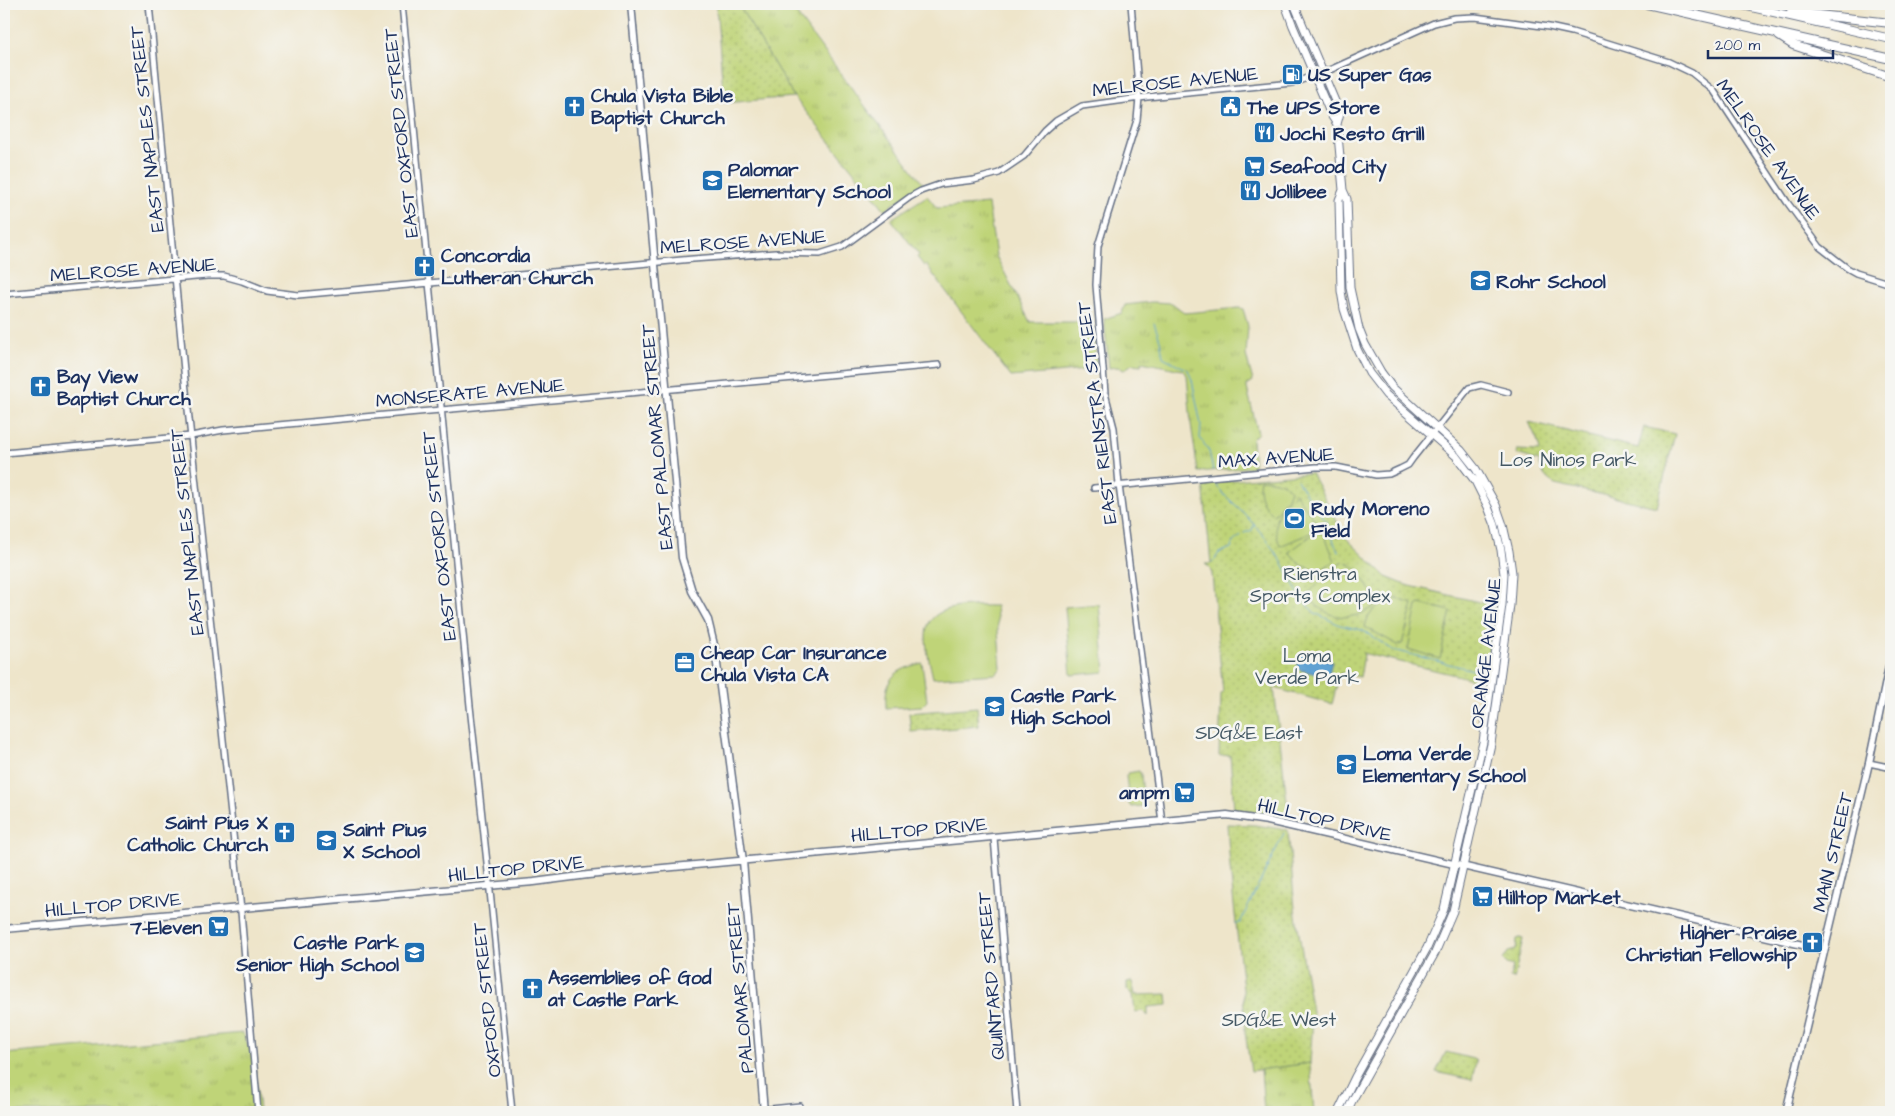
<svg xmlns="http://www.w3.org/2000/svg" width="1895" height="1116" font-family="'Architects Daughter',sans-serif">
<defs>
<pattern id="grass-tufts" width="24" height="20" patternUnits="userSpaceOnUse" patternTransform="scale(1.25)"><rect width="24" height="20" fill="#bfd478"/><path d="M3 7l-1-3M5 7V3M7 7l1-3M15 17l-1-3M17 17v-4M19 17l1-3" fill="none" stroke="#a4b66a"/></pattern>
<pattern id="park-dots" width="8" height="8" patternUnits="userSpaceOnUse" patternTransform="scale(1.25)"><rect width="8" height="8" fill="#bfd478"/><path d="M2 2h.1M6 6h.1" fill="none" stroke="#a4b66a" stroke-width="1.8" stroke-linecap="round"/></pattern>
</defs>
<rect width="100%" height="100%" fill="#f6f6f2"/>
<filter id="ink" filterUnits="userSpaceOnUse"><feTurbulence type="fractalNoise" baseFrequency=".02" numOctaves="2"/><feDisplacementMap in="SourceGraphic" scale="10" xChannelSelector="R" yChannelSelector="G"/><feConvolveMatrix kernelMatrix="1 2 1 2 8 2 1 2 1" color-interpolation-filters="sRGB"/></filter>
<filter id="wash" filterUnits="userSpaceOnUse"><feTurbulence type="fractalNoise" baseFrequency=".0096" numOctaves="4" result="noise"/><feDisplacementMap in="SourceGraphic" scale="20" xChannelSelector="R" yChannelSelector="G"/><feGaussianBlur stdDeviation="1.12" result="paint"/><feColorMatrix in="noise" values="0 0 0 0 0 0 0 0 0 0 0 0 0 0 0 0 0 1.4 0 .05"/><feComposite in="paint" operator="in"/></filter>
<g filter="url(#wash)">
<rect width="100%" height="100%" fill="#eee5ca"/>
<path fill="url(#grass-tufts)" stroke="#6d826b" d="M738,4H789L923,184L885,210L794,97Z
M927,196L937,208L988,204L996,256L1030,322H1093L1097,369L1011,377L926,265L924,266L917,257L919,255L891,219Z
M1152,302L1172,303L1185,313L1239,308L1243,309L1248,326L1246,355L1253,381L1247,385V388L1258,433L1252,439L1254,467L1198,472L1191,424L1187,375L1182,370L1142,362L1141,365L1132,364L1124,370L1118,367L1109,368L1104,319L1122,313L1125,305Z
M243,1033L254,1059L259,1112H4V1054Z
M1310,1063L1314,1112H1264L1261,1069Z"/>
<path fill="url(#park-dots)" stroke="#6d826b" d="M716,4H738L794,97L724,103Z
M1529,422L1638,448L1644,427L1675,434L1657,507L1555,484C1544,478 1542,473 1539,461L1517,454V450L1540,451L1538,442Z
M1311,473L1346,538L1386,577L1406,585L1492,605L1495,611L1485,682L1362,653L1364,655L1360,677L1340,673L1332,704L1274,688L1289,819L1234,809L1230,755L1219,756L1221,693H1223L1212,574L1209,567L1205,564H1211L1203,483Z
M977,707L979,726L911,732L909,713Z
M1227,824L1255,825L1288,830L1295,909L1313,1018L1310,1063L1251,1071L1245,1032L1243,989L1230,868Z
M1520,938L1523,939L1514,979L1510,978L1513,966L1507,964L1503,960L1508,952L1516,950L1517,939Z
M1132,981L1135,995L1167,994L1168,1005L1148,1007V1016L1143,1011L1135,1012L1133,995L1127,990V982Z
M1446,1052L1473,1059L1476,1061L1472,1080L1436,1072Z"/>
<path fill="#bfd478" stroke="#6d826b" d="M1260,479C1271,480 1283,480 1290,490L1286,499L1274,515C1262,505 1257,495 1260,479Z
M1295,493L1317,523L1315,531L1280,546C1271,521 1276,511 1295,493Z
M1316,532L1324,534L1335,561L1318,571L1301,565L1289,552Z
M1344,562C1360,566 1369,591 1378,604C1352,624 1326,620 1307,595L1332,569Z
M1396,599L1413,604L1402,644L1398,645L1365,627C1368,611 1381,601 1396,599Z
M1099,604L1105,672L1071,675L1065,607Z
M1420,604L1451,611L1440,659L1408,649L1417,606Z
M996,606L1001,668L996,674L933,678C930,664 926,650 926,636C926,602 973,606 996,606Z
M922,663L927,701L922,706L886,708C884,677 895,670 922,663Z
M1139,771L1141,775L1144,803L1142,806L1131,807L1129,804L1126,776L1128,773Z"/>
<path fill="#5ea1d2" stroke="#3c6898" d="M1300,654L1332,661L1328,677L1297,669Z"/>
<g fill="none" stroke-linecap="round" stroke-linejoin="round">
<path stroke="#5ea1d2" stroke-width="1" d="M1154,323L1160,340L1163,357L1188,370L1192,380L1201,425L1200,438L1209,451L1213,470
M1297,480L1313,505L1327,522L1335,545L1339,552
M1214,481L1222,493L1240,509L1264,536L1284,565L1301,599L1315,613L1340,625L1362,630L1393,650L1485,673
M1244,533L1252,530L1254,524
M1212,563L1219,553L1231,548L1233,542L1241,536
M1283,815L1284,817
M1236,923H1240L1284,833"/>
</g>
</g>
<g filter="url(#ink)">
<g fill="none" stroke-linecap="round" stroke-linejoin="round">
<defs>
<path id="tertiary" d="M149,4L185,381L240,900L258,1112
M402,4L470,706L489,881L512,1112
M1131,4L1139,98L1137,120L1098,246L1096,285L1105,393L1114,428L1119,485L1162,822
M4,294L207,276H224L242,281L267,291L298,295L693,259L775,253L820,254L842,247L910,197L921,191L941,184L974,180L999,173L1024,156L1045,131L1056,121L1082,106L1147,97L1292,83L1323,73L1434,23L1454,18L1475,17L1549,27L1572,32L1669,62L1692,73L1714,91L1787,202L1820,247L1847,268L1856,273L1891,284
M4,453L191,436L223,430L385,415L939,365
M1094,488L1316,467H1336L1376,475L1389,474L1400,469L1408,465L1413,458L1469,388L1481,385L1508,392
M1869,763L1888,767L1891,761
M994,838L1017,1112
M741,1112L800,1106"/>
<path id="secondary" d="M631,4L682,558L692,591L708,620L715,649L743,861L764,1112
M4,929L534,882L588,875L1227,815L1268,821L1824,950
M1786,1112L1869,763L1891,657"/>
<path id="primary" d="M1285,4L1293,26L1331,115L1337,124
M1294,4L1340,113L1337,124L1343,190L1347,199L1350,288L1359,329L1365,344L1381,372L1392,387L1461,450L1476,469L1496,505L1503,525L1509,551L1512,573L1510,605L1491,744L1453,911L1435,953L1352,1101L1347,1112
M1338,1112L1355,1077L1427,948L1444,909L1483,742L1502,605L1504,574L1501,550L1495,525L1488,507L1475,481L1456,456L1386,395L1369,373L1357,349L1344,309L1341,291L1339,200L1343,190"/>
<path id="motorway" d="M1647,4L1891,59
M1738,4L1891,39
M1791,12L1891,23
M1779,36L1793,45L1891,77"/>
</defs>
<use href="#tertiary" stroke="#656f84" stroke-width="8"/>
<use href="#secondary" stroke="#656f84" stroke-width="9"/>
<use href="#primary" stroke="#656f84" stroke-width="9"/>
<use href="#motorway" stroke="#656f84" stroke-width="10"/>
<use href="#tertiary" stroke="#fff" stroke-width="5"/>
<use href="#secondary" stroke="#fff" stroke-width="6"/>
<use href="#primary" stroke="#fff" stroke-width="7"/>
<use href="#motorway" stroke="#fff" stroke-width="8"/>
</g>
</g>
<defs>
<symbol id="fuel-square" viewBox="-11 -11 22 22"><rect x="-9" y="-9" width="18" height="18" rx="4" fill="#1f6fb2" stroke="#f6f6f2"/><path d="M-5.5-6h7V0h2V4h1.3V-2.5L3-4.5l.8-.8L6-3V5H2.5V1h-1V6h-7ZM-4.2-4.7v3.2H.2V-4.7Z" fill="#fff"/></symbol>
<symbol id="church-square" viewBox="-11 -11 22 22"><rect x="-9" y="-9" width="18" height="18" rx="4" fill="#1f6fb2" stroke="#f6f6f2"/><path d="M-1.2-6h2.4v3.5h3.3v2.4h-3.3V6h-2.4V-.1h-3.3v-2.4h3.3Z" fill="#fff"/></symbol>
<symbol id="civic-square" viewBox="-11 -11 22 22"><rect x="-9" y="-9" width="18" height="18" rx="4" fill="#1f6fb2" stroke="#f6f6f2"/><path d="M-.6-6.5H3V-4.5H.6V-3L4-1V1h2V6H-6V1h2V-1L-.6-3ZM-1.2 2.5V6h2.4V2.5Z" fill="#fff"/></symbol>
<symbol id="restaurant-square" viewBox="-11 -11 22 22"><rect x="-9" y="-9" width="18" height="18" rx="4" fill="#1f6fb2" stroke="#f6f6f2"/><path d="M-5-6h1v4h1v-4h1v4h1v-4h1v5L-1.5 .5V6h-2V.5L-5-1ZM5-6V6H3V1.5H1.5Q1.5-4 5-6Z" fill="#fff"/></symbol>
<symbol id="supermarket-square" viewBox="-11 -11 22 22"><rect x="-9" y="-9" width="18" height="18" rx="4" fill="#1f6fb2" stroke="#f6f6f2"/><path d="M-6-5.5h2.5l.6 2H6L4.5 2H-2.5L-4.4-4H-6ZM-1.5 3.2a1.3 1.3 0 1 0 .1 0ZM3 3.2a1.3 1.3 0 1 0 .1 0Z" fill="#fff"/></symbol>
<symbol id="school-square" viewBox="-11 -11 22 22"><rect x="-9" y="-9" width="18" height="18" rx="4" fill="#1f6fb2" stroke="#f6f6f2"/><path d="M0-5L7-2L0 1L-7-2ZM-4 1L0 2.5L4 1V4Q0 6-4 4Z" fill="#fff"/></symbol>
<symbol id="stadium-square" viewBox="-11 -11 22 22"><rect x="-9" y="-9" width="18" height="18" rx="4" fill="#1f6fb2" stroke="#f6f6f2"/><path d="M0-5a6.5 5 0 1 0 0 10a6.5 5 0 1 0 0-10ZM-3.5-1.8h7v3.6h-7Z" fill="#fff"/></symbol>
<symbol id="office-square" viewBox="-11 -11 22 22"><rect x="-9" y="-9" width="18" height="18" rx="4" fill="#1f6fb2" stroke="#f6f6f2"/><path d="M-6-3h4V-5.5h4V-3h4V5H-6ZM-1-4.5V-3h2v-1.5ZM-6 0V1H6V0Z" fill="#fff"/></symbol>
</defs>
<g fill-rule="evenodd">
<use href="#fuel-square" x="1280" y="62" width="25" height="25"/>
<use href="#church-square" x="562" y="94" width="25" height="25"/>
<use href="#civic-square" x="1218" y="94" width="25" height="25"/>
<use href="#restaurant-square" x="1252" y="120" width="25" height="25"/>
<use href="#supermarket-square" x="1242" y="154" width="25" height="25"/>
<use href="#school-square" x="700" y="168" width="25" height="25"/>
<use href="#restaurant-square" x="1238" y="178" width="25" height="25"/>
<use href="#church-square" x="412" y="254" width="25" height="25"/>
<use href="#school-square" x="1468" y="268" width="25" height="25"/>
<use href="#church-square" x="28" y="374" width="25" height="25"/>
<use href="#stadium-square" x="1282" y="506" width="25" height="25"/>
<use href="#office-square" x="672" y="650" width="25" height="25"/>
<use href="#school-square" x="982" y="694" width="25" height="25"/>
<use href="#school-square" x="1334" y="752" width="25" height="25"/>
<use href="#supermarket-square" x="1172" y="780" width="25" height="25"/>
<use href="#church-square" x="272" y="820" width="25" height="25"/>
<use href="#school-square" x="314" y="828" width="25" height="25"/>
<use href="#supermarket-square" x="1470" y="884" width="25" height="25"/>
<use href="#supermarket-square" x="206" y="914" width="25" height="25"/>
<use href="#church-square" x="1800" y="930" width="25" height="25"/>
<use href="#school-square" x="402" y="940" width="25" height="25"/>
<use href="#church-square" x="520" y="976" width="25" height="25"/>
</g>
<g text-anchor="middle" stroke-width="5" stroke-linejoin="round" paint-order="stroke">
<g font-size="19" font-weight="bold" fill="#1b2f5e" stroke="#f6f6f2" text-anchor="start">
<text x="1308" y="81">US Super Gas</text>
<text x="591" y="102">Chula Vista Bible<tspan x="591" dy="22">Baptist Church</tspan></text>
<text x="1247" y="114">The UPS Store</text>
<text x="1280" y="140">Jochi Resto Grill</text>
<text x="1270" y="173">Seafood City</text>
<text x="728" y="176">Palomar<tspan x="728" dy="22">Elementary School</tspan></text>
<text x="1266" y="198">Jollibee</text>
<text x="441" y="262">Concordia<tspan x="441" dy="22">Lutheran Church</tspan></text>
<text x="1496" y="288">Rohr School</text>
<text x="57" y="383">Bay View<tspan x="57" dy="22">Baptist Church</tspan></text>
<text x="1311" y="515">Rudy Moreno<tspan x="1311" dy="22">Field</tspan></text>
<text x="701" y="659">Cheap Car Insurance<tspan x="701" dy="22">Chula Vista CA</tspan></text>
<text x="1011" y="702">Castle Park<tspan x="1011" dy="22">High School</tspan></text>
<text x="1363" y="760">Loma Verde<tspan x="1363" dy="22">Elementary School</tspan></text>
<text x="1169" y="799" text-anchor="end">ampm</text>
<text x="268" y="829" text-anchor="end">Saint Pius X<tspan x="268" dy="22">Catholic Church</tspan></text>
<text x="343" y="836">Saint Pius<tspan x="343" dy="22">X School</tspan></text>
<text x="1498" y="904">Hilltop Market</text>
<text x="202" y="934" text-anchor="end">7-Eleven</text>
<text x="1797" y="939" text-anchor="end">Higher Praise<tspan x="1797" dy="22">Christian Fellowship</tspan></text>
<text x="399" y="949" text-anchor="end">Castle Park<tspan x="399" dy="22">Senior High School</tspan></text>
<text x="548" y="984">Assemblies of God<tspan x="548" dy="22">at Castle Park</tspan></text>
</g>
<g font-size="19" fill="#1b2f5e" stroke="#f6f6f2">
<text transform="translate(1175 81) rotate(-6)" y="7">MELROSE AVENUE</text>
<text transform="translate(146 129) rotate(-96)" y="7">EAST NAPLES STREET</text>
<text transform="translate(400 133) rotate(-96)" y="7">EAST OXFORD STREET</text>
<text transform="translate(1769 149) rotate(55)" y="7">MELROSE AVENUE</text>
<text transform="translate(743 241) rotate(-4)" y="7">MELROSE AVENUE</text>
<text transform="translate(133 269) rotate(-4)" y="7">MELROSE AVENUE</text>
<text transform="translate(470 392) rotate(-5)" y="7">MONSERATE AVENUE</text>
<text transform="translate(1096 413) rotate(-97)" y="7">EAST RIENSTRA STREET</text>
<text transform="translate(656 437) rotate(-95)" y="7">EAST PALOMAR STREET</text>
<text transform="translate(1276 457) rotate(-4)" y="7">MAX AVENUE</text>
<text transform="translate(186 532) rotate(-96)" y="7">EAST NAPLES STREET</text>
<text transform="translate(438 536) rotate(-96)" y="7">EAST OXFORD STREET</text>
<text transform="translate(1485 653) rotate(-83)" y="7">ORANGE AVENUE</text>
<text transform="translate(1325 819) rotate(13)" y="7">HILLTOP DRIVE</text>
<text transform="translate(919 829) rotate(-5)" y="7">HILLTOP DRIVE</text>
<text transform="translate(1832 852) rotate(-77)" y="7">MAIN STREET</text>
<text transform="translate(516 868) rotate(-6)" y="7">HILLTOP DRIVE</text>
<text transform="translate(113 904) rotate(-5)" y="7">HILLTOP DRIVE</text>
<text transform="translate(990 976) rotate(-95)" y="7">QUINTARD STREET</text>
<text transform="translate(739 988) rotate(-95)" y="7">PALOMAR STREET</text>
<text transform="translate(486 1000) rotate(-96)" y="7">OXFORD STREET</text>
</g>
<g font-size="19" fill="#445864" stroke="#f6f6f2">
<text x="1568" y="466">Los Ninos Park</text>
<text x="1320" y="580">Rienstra<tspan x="1320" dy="22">Sports Complex</tspan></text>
<text x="1307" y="662">Loma<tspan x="1307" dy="22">Verde Park</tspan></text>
<text x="1249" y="739">SDG&amp;E East</text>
<text x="1279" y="1026">SDG&amp;E West</text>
</g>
</g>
<rect width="1895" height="1116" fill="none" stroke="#f6f6f2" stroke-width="20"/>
<path d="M1708 50v8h125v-8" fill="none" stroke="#1b2f5e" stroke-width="2.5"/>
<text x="1715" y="50" font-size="15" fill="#1b2f5e" stroke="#f6f6f2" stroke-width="4" paint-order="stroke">200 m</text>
</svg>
